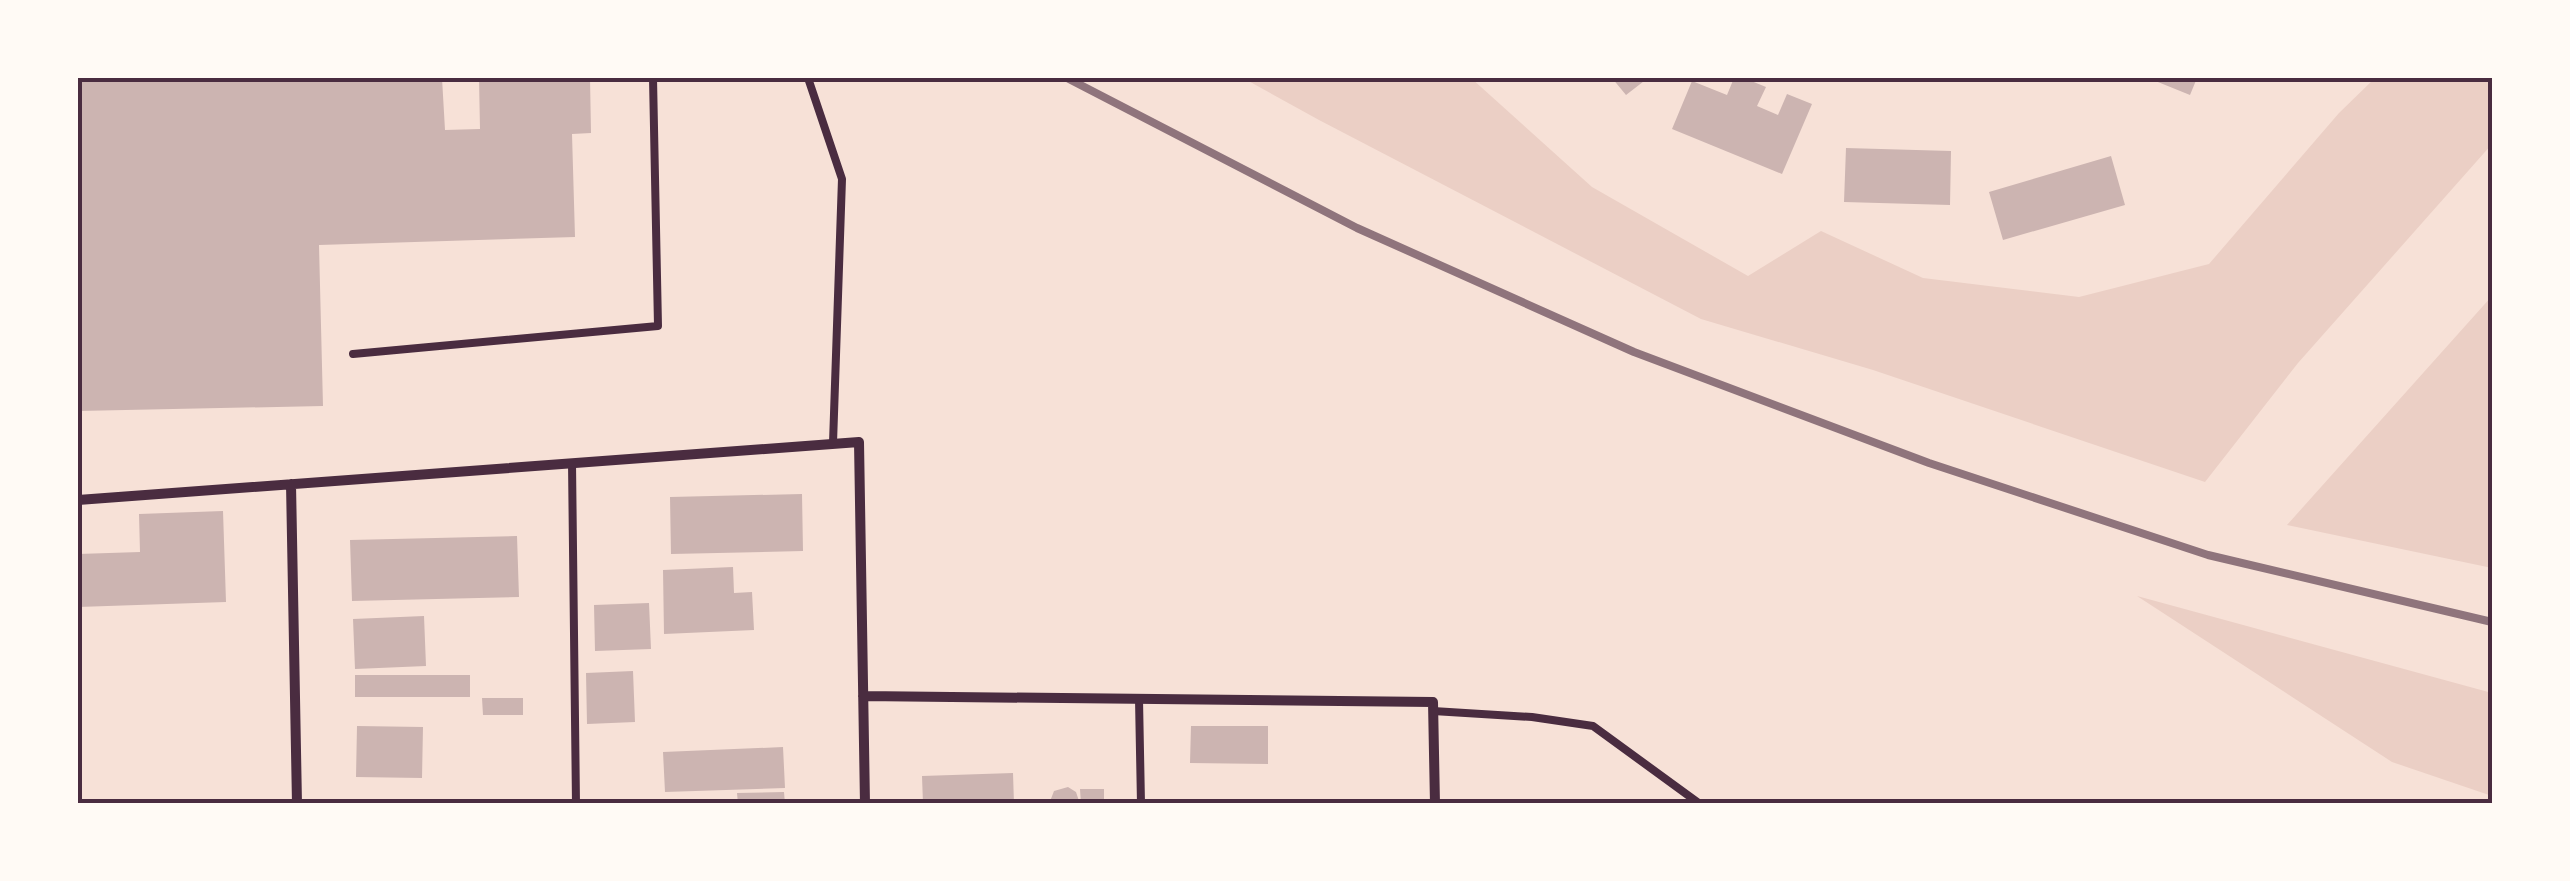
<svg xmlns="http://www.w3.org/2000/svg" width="2570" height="881" font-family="'Libre Baskerville',serif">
<rect width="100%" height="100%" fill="#f7e1d7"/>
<path fill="#ebcfc5" d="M1243,78H1471L1592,187L1748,276L1821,231L1923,278L2079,297L2209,264L2339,113L2375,78H2492V144L2298,363L2205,482L1873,370L1701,319L1319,120Z
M2492,296V568L2287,525Z
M2137,596L2492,693V796L2392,762Z"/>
<path fill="#ccb4b1" d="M78,78H442L445,130L480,129L479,78H590L591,133L572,134L575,237L319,245L323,406L78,411Z
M1612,78H1648L1626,95Z
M1734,78H1744L1766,87L1757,106L1778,115L1787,94L1812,104L1782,174L1672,129L1692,81L1727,95Z
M2148,78H2197L2190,95Z
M1846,148L1951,151L1950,205L1844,202Z
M2111,156L2125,205L2003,240L1989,192Z
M802,494L803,551L671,554L670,497Z
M223,511L226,602L78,607V554L140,552L139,514Z
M517,536L519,597L352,601L350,540Z
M733,567L734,593L752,592L754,630L664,634L663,570Z
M649,603L651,649L595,651L594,605Z
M424,616L426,666L355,669L353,619Z
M633,671L635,722L587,724L586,673Z
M355,675H470V697H355Z
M482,698H523V715H483Z
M357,726L423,727L422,778L356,777Z
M1191,726H1268V764L1190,763Z
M783,747L785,788L665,792L663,752Z
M1013,773L1014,804H923L922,776Z
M1068,787L1076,792L1080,804H1049L1054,791Z
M1080,789H1104V804H1081Z
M784,792L785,804H738L737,793Z"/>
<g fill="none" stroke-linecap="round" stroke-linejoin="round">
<path stroke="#4a2c40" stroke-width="8" d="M808,78L842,179L833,443
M353,354L658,326L653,78
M572,463L576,804
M1139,699L1141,804
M1433,711L1532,717L1593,726L1700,804
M2070,804H2089"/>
<path stroke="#4a2c40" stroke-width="10" d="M291,484L297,804
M78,500L859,442L865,804
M863,696L1433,702L1435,804"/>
<path stroke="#8f747c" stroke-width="8" d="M1067,78L1357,228L1634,352L1929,463L2208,555L2492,622"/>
</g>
<rect width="2570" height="881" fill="none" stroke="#fffaf5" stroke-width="160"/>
<rect x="80" y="80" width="2410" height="721" fill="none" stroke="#4a2c40" stroke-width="4"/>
</svg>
